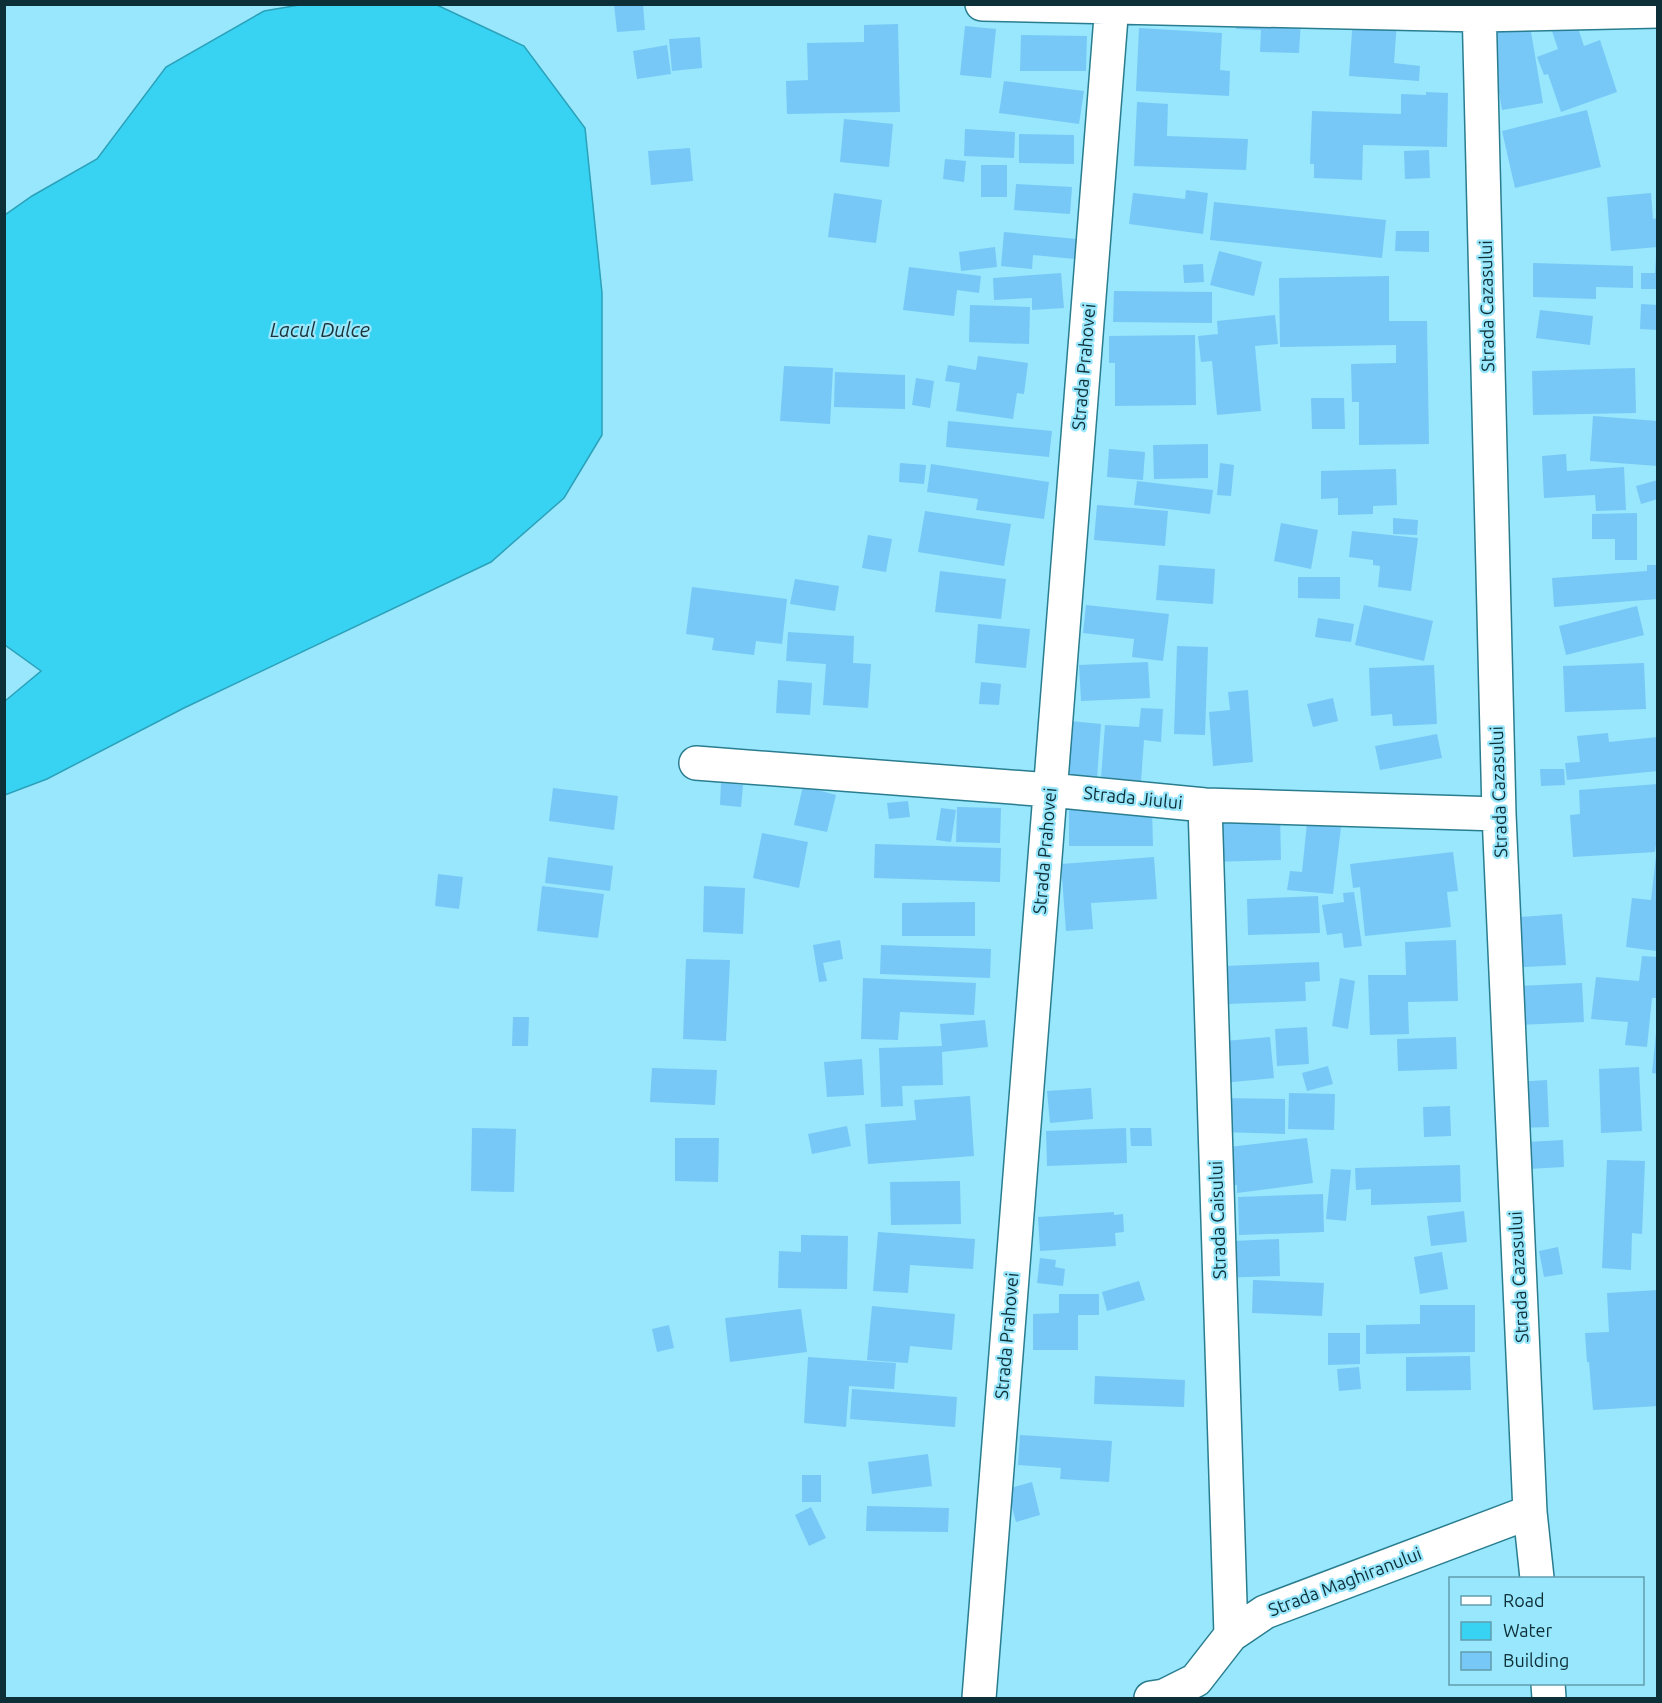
<svg xmlns="http://www.w3.org/2000/svg" width="1662" height="1703" font-family="Ubuntu,sans-serif">
<rect width="100%" height="100%" fill="#98e7fc"/>
<path fill="#38d2f2" stroke="#2ba1ba" stroke-width="1.5" d="M305,4L437,5L524,46L585,128L602,293V435L564,498L491,562L184,708L47,779L5,795V701L41,671L5,645V215L32,196L97,159L166,67L264,11Z"/>
<path fill="#77c8f7" d="M614,4H643L645,30L617,32Z
M1574,16L1584,46L1600,40L1617,92L1561,112L1548,74L1544,75L1537,57L1558,49L1550,25Z
M1353,17L1397,21L1394,63L1420,66L1419,81L1349,76Z
M1236,18L1301,20L1299,53L1260,52L1261,30L1236,29Z
M1529,20L1543,103L1502,110L1488,27Z
M898,24L900,112L787,114L786,81L808,80L807,43L864,42V25Z
M965,26L996,29L991,78L960,75Z
M1139,28L1222,33L1220,70L1230,71L1229,96L1136,91Z
M1021,35L1087,36L1086,71H1020Z
M700,37L702,68L672,71L669,39Z
M667,45L671,74L637,79L633,51Z
M1004,81L1084,91L1079,124L999,113Z
M1426,92L1448,93L1447,147L1363,145L1362,180L1314,178V164H1310L1312,111L1401,114V94L1426,95Z
M1137,102L1168,104L1167,136L1248,139L1246,170L1134,166Z
M1587,110L1601,167L1515,188L1502,131Z
M844,119L893,124L889,167L840,162Z
M965,129L1015,132L1014,158L964,156Z
M1019,134L1074,135V164L1019,163Z
M690,148L693,181L651,185L648,151Z
M1429,150L1430,178L1405,179L1404,151Z
M945,159L966,161L964,182L943,179Z
M981,165H1007V197H981Z
M1016,184L1072,187L1070,214L1014,210Z
M1186,190L1208,193L1203,234L1129,224L1133,193L1185,199Z
M834,193L882,200L876,243L828,237Z
M1651,193L1653,219L1658,218V247L1611,251L1607,197Z
M1214,202L1386,220L1382,258L1210,240Z
M1396,231H1429V252L1395,251Z
M1004,232L1077,239L1075,259L1033,255L1032,269L1001,266Z
M995,247L997,267L961,271L959,252Z
M1219,251L1262,262L1254,296L1210,285Z
M1656,256H1658V289H1641V273H1655Z
M1533,263L1633,266V288L1596,287V299L1533,297Z
M1203,264L1204,282L1184,283L1183,265Z
M909,267L981,276L979,293L957,290L954,316L903,310Z
M1061,273L1064,308L1032,310V298L994,300L993,278Z
M1389,276V321H1427L1429,444L1359,445V402H1352L1351,364L1396,363V345L1280,347L1279,278Z
M1114,291L1212,292V323L1113,322Z
M1641,304L1658,305V330L1640,329Z
M970,305L1030,307L1029,344L969,342Z
M1540,310L1593,316L1590,345L1536,338Z
M1275,315L1278,344L1255,346L1261,411L1217,415L1212,361L1201,362L1198,336L1218,334L1217,321Z
M1195,335L1196,405L1115,406V363H1109V336Z
M978,356L1028,363L1024,394L1017,393L1013,419L956,411L960,383L945,381L948,365L976,370Z
M784,366L833,368L830,424L780,421Z
M1635,368L1636,413L1533,415L1532,371Z
M835,372L905,375V409L834,407Z
M916,378L934,381L930,408L912,405Z
M1311,398H1344L1345,429H1312Z
M1593,416L1658,421V466L1590,461Z
M948,421L1052,431L1049,457L946,447Z
M1208,444V478L1154,479L1153,445Z
M1109,449L1145,452L1143,480L1107,477Z
M1566,454L1567,471L1624,467L1626,510L1596,511L1595,495L1544,498L1542,456Z
M900,463L926,465L924,484L899,482Z
M1220,463L1234,465L1231,496L1217,495Z
M931,464L1049,482L1044,519L976,510L978,499L927,492Z
M1396,469L1397,505L1373,506V514L1338,515V498L1321,499V471Z
M1658,480V499L1641,504L1636,486Z
M1137,481L1213,490L1210,514L1134,505Z
M1097,505L1168,511L1165,546L1094,540Z
M925,511L1011,524L1004,566L918,552Z
M1637,513V560H1615V539H1592V514Z
M1393,518L1418,520L1417,535L1393,534Z
M1281,523L1318,530L1311,569L1274,561Z
M1352,531L1418,538L1411,591L1378,587L1380,566L1373,565V560L1349,557Z
M868,535L892,539L886,572L862,568Z
M1159,565L1215,569L1213,604L1156,600Z
M1647,565H1658V599L1554,607L1552,578L1647,571Z
M940,571L1006,579L1001,619L935,612Z
M1298,577H1340V599L1298,598Z
M795,579L839,586L835,611L790,604Z
M692,587L787,599L782,644L756,641L754,655L712,650L714,638L686,634Z
M1086,605L1169,614L1163,661L1132,657L1134,639L1083,633Z
M1364,605L1433,621L1424,661L1355,645Z
M1637,606L1644,635L1566,655L1559,626Z
M1318,618L1354,624L1351,642L1315,637Z
M978,624L1030,629L1026,668L975,663Z
M788,632L854,636L853,663L871,664L868,708L823,705L826,664L786,661Z
M1177,646L1208,647L1205,735L1174,734Z
M1148,662L1150,698L1081,701L1079,665Z
M1644,663L1646,709L1565,712L1563,666Z
M1434,665L1437,724L1393,726L1392,714L1371,716L1369,668Z
M778,680L812,683L810,715L776,713Z
M981,682L1001,684L999,705L979,704Z
M1248,690L1253,762L1213,766L1209,712L1230,710L1228,692Z
M1333,698L1338,721L1313,727L1307,704Z
M1141,708L1163,709L1161,742L1144,740L1141,781L1101,778L1105,725L1139,727Z
M1070,721L1101,724L1097,779L1065,777Z
M1608,733L1609,742L1658,737V771L1567,780L1565,763L1580,762L1577,736Z
M1437,734L1442,758L1380,770L1375,746Z
M1540,769H1564L1565,785L1541,786Z
M721,783L743,785L741,807L720,805Z
M1658,784V831L1655,852L1573,857L1570,815L1580,814L1579,790Z
M803,786L836,795L827,832L794,825Z
M553,788L618,796L614,830L549,821Z
M908,801L910,817L889,819L887,803Z
M957,807L1001,808L1000,843L956,842Z
M941,808L956,810L951,842L936,840Z
M1152,808L1153,846H1069V809Z
M1280,816L1281,860L1211,862L1210,818Z
M1307,823L1341,827L1333,894L1287,890L1290,871L1302,872Z
M762,833L808,842L799,888L753,878Z
M875,844L1001,848L1000,882L874,878Z
M1453,852L1458,891L1447,892L1451,927L1365,936L1360,887L1353,888L1350,864Z
M1656,856V951L1626,947L1632,898L1651,900Z
M548,857L613,866L610,891L545,883Z
M1154,857L1157,899L1091,903L1093,929L1066,931L1061,864Z
M438,874L463,877L459,909L435,906Z
M542,886L604,894L598,938L537,931Z
M704,886L745,888L743,934L703,932Z
M1354,892L1362,946L1344,948L1342,933L1327,935L1322,905L1344,902L1343,893Z
M1318,896L1320,933L1248,935L1247,899Z
M975,902V936H902V903Z
M1562,914L1566,965L1523,967L1519,917Z
M840,940L843,959L823,963L827,981L819,982L813,945Z
M1456,940L1458,1001L1408,1002L1409,1034L1370,1035L1368,975H1406L1405,942Z
M881,945L991,949L990,978L880,974Z
M1642,956L1658,957V998H1652L1647,1047L1625,1045L1628,1022L1591,1019L1596,977L1639,981Z
M686,959L730,960L726,1041L683,1039Z
M1319,962L1320,981L1305,982L1306,1001L1228,1004L1226,966Z
M863,978L976,983L974,1015L900,1012L898,1040L861,1039Z
M1340,978L1355,981L1348,1029L1332,1026Z
M1582,983L1584,1022L1521,1025L1519,986Z
M513,1017H529L528,1046H512Z
M985,1020L988,1047L942,1052L943,1085L902,1086L903,1106L881,1107L879,1048L942,1046L940,1024Z
M1307,1027L1309,1064L1277,1066L1275,1029Z
M1656,1033L1658,1034V1074L1652,1073Z
M1270,1037L1274,1078L1212,1084L1225,1041Z
M1456,1037L1457,1069L1398,1071L1397,1039Z
M862,1059L864,1095L827,1097L824,1062Z
M1328,1066L1333,1084L1307,1091L1302,1073Z
M1639,1067L1642,1131L1601,1133L1599,1069Z
M652,1068L717,1070L715,1105L650,1102Z
M1547,1080L1549,1127L1518,1128L1517,1082Z
M1091,1088L1093,1119L1050,1123L1047,1091Z
M1289,1093L1335,1094L1334,1130L1288,1129Z
M970,1096L974,1156L868,1164L865,1124L916,1120L914,1100Z
M1217,1098L1285,1099V1134L1216,1132Z
M1450,1106L1451,1136L1424,1137L1423,1107Z
M847,1126L851,1146L812,1154L808,1134Z
M472,1128L516,1129L514,1192L471,1191Z
M1126,1128L1127,1163L1047,1166L1046,1131Z
M1130,1128H1151L1152,1146H1131Z
M675,1138H719L718,1182L675,1181Z
M1307,1138L1313,1183L1237,1193V1185L1217,1188L1212,1149Z
M1563,1140L1564,1167L1528,1169L1527,1142Z
M1607,1160L1645,1161L1642,1234L1632,1233L1631,1270L1602,1268Z
M1460,1165L1461,1202L1371,1205V1189L1356,1190L1355,1168Z
M1331,1169L1351,1170L1346,1221L1326,1219Z
M960,1181L961,1224L891,1225L890,1182Z
M1323,1194L1324,1232L1239,1235L1238,1197Z
M1464,1211L1467,1242L1431,1246L1427,1216Z
M1114,1212V1215L1123,1214L1124,1232L1115,1233L1116,1246L1040,1251L1038,1217Z
M878,1232L975,1239L973,1269L910,1265L908,1293L873,1291Z
M801,1235L848,1236L847,1289L778,1288L779,1251L801,1252Z
M1279,1239L1280,1276L1212,1278L1211,1242Z
M1558,1247L1563,1274L1544,1277L1539,1251Z
M1442,1252L1448,1289L1420,1294L1414,1257Z
M1040,1258L1056,1260L1055,1267L1065,1269L1063,1286L1037,1283Z
M1253,1280L1324,1283L1322,1316L1252,1313Z
M1139,1281L1145,1300L1107,1311L1102,1292Z
M1658,1290V1406L1593,1410L1589,1362H1587L1585,1333L1609,1332L1607,1293Z
M1059,1294H1099V1315H1078V1350H1033V1314L1059,1313Z
M1420,1305H1475V1352L1366,1354V1325L1420,1324Z
M872,1306L955,1314L952,1350L910,1346L908,1363L867,1360Z
M801,1309L807,1352L730,1362L725,1318Z
M669,1325L674,1348L657,1352L652,1329Z
M1328,1333H1360V1364L1328,1365Z
M1470,1356L1471,1390L1406,1391V1357Z
M808,1357L896,1363L894,1389L849,1386L846,1427L804,1423Z
M1359,1367L1361,1389L1339,1391L1337,1369Z
M1095,1376L1185,1380L1184,1407L1094,1404Z
M852,1389L957,1397L955,1427L850,1419Z
M1020,1435L1112,1441L1109,1482L1060,1479L1061,1468L1018,1465Z
M928,1454L932,1486L872,1494L868,1462Z
M802,1475H821V1502H802Z
M1032,1482L1040,1515L1016,1522L1007,1489Z
M867,1506L949,1508L948,1532L866,1531Z
M811,1507L826,1538L809,1546L795,1515Z"/>
<g fill="none" stroke-linecap="round" stroke-linejoin="round">
<defs>
<path id="minor" d="M982,4L1480,15L1658,11
M1479,4L1499,814L1530,1512L1537,1578
M696,763L1050,790L1205,805L1499,814
M1205,805L1231,1635
M1548,1684L1549,1698
M979,1698L1112,4
M1151,1698L1164,1696L1196,1680L1231,1635L1265,1612L1530,1512"/>
</defs>
<use href="#minor" stroke="#297d8f" stroke-width="36"/>
<use href="#minor" stroke="#fff" stroke-width="33"/>
</g>
<g text-anchor="middle" stroke-width="4.5" stroke-linejoin="round" paint-order="stroke">
<g font-size="18" fill="#0d2f37" stroke="#98e7fc">
<text transform="translate(1487 306) rotate(-91)" y="6">Strada Cazasului</text>
<text transform="translate(1084 367) rotate(-85)" y="6">Strada Prahovei</text>
<text transform="translate(1499 792) rotate(-92)" y="6">Strada Cazasului</text>
<text transform="translate(1133 798) rotate(6)" y="6">Strada Jiului</text>
<text transform="translate(1045 851) rotate(-85)" y="6">Strada Prahovei</text>
<text transform="translate(1218 1220) rotate(-92)" y="6">Strada Caisului</text>
<text transform="translate(1519 1277) rotate(-93)" y="6">Strada Cazasului</text>
<text transform="translate(1007 1336) rotate(-85)" y="6">Strada Prahovei</text>
<text transform="translate(1345 1582) rotate(-21)" y="6">Strada Maghiranului</text>
</g>
<g font-size="20" font-style="italic" fill="#193238" stroke="#98e7fc">
<text x="320" y="337">Lacul Dulce</text>
</g>
</g>
<rect width="1662" height="1703" fill="none" stroke="#0d2f37" stroke-width="12"/>
<rect x="1449" y="1577" width="195" height="108" fill="#98e7fc" stroke="#609dad" stroke-width="1.5"/>
<rect x="1461" y="1596" width="30" height="9" fill="#ffffff" stroke="#609dad" stroke-width="1.5"/>
<text x="1503" y="1607" font-size="18" fill="#0d2f37">Road</text>
<rect x="1461" y="1622" width="30" height="18" fill="#38d2f2" stroke="#609dad" stroke-width="1.5"/>
<text x="1503" y="1637" font-size="18" fill="#0d2f37">Water</text>
<rect x="1461" y="1652" width="30" height="18" fill="#77c8f7" stroke="#609dad" stroke-width="1.5"/>
<text x="1503" y="1667" font-size="18" fill="#0d2f37">Building</text>
</svg>
